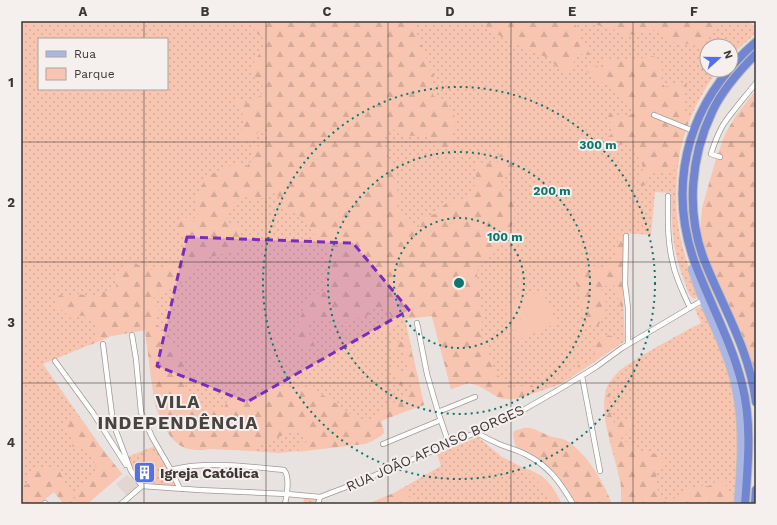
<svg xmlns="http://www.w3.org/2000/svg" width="777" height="525" font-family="'Work Sans',sans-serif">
<defs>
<pattern id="green-dots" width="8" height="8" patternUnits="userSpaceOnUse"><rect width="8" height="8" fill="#f8c5b0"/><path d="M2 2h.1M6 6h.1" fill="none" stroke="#d5aa98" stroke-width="1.8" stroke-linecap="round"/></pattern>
<pattern id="forest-firs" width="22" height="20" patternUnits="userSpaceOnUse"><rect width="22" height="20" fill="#f8c5b0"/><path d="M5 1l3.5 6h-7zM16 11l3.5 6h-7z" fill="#d5aa98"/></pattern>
</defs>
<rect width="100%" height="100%" fill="#e8e2e0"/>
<path fill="#e3d5d0" d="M127,475L131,479L132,478L138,485L136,487V488L127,496L116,484Z"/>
<path fill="url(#green-dots)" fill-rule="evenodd" d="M21,21H747C753,23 755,27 755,33L753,36L739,48L731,55V46H707V70H718C713,77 707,85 703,93C693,110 681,138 679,159C675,186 675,217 682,244C686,261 693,277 698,293V296L696,298L694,299C689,296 687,289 685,283C673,254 671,224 671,193L655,192L651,235L623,233V295L625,341L587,367L561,384L523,397L514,399H503L479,386L469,383L451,389L432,316L405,319L424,405L406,411L381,421L384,431V433L374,440L365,444L279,453L238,450L212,449L198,450L187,448L180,445L169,434L162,423L154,399L145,330L111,336L43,364L100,446L122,474L87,504H64L54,492L39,504H21ZM39,39H167V89H39Z
M704,305L726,359L734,397L737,429V455L734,504H621C623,480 615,464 610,442C606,425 601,404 607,387C610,381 615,375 620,370C627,365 635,360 643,355C662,344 681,333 701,323L695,309Z
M478,437L502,457L522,467L535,478L547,492L554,504H368L394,493L441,466L437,454Z
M155,446L177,486L145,483L130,464L127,457Z
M304,498L317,499L316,504H303Z"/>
<path fill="url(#forest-firs)" d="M250,21H417L416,29L418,37L425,52L428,65L434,76L432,84L433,95L435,97L441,98L449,104L455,118L456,123L451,133L452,145C450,148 445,150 441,150C436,145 433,138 427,134C424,134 422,136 418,136C410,136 399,135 393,129L384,138C385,149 389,158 392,169C394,174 393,179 394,184C395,187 397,189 399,192C401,197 397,200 397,204C398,212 408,227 417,227C418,227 421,226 422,225L419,224L421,220L424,217L435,214L445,204L451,201L466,198L470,196L472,193L476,181V163C483,161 490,166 498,162L499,156L502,152V145L504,144H507C512,150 514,159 514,167C511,175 504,174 500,185L502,190L507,193L513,201L514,204V221L510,229L503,237L499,248L482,265L478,270L477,274V277L480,289V300L483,314L481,334L482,340L489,352L491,361L496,373L505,383L512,387L519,388L526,384H529L533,386L536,392C526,396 516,400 505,399C493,398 480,382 469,383C463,383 456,387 451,389L432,316C421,317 401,317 393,325C389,329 393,326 390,330C389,333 384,338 381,340L382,335L387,324L392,320C391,312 384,304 376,308C372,310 369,314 366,317H361L348,322H338L331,321H320L315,318C309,321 306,329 309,336C310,339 313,341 314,344V346L302,347L298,345L295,337L296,326L299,321L308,298L311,295L322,293L325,291C328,276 337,259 326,246C323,242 318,240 315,236C310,230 310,223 303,218C299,214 292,213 287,209C282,203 281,196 273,193C268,195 263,198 258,200C252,201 249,195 243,196C239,197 236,200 233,204C227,211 222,217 232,225L238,226L240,228L239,245L238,248L234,251L210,257L196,264L189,272L182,282L178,286L155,296C153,301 154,305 159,309L156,317L157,326L162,331L168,334L174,347L181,348L180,357L183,359L184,364L183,378L186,388L192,396L195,403L203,411L206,417L208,418L209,417V411L210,408L216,407L222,411H223L227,401L229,399L251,394L276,386H282L291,388L300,386L305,387L307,389L315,390L340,406L354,417L356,420L359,422C378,422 375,413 389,405C393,402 399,402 404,399L407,393L412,387L410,383L401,386L399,385L392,372L391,368L393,365L398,367L401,375C403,373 407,369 408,367C409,362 403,354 401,350L394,349L391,343L393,339L396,340L399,343L408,337L424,405L406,411L381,421L384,432L381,436L374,440L365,444L297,452L300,446L305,444C308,439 307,436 303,431H300C284,434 264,441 251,451C238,450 226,449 213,449C204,449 194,451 185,448C168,441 158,416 154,399L145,330L111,336L88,346C94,339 101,329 95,321C88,320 89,322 84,316C78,315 73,318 67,318L65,311L58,309L56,306L57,298L60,295L66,296L70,300L78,294L95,297L104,291H112L116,287L117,275L128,260C134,258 134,262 138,265H145L151,270C159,270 168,266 175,262C178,260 183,259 186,256C196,243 172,232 180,218C186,217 193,221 198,216L196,207V200L204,181L207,177L211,174L232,165L237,163L243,164L245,170L249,163L254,160L252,146L256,145L259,147H262L266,144L270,132L266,127C257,129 255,141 244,144C234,139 244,129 244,121C245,112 236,109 234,101L237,99C239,101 241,102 243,103C251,105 261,97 264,90C262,84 258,81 254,77C246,66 261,54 266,45L262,37L253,29L252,23Z
M482,21H573L580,33L582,45L585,44L592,50L589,55L580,54L575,58L572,69L567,71H562L559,69L548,58L531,51L521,45L506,41L499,35L489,30Z
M592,21H717L716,27L708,37L705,45L703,47L683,43H677L671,42L660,31L657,30L641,31L627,36H622L613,29L597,25Z
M651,56L656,57C659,61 662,65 662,70C662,77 660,81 665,87L674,84L681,85L687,83V86L684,95L683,107L687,116L690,120C685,132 681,144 679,156C678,160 679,165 676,168C667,178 656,164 648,176C647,179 646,183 645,185L643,186L640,185L638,181C643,174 645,167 639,159C638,157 636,155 635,153C634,150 636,147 634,143L632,142L628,144H623L618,146L606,148C605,136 610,137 615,130C614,123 604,122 610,113L613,112L619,118C621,118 636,113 638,112L626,102L622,96L616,92L610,85L601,82L594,77L591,73L586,72L589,68L595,65L600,68H603L604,67V60L606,58L619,61H631Z
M756,90V383L749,354L740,331L719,291L702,243L700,230L702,208L716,159L725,134L737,114Z
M617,226L623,233V309C616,303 619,291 612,283L602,288C602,291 604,293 605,297C608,308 604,318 597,327L593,326L589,320L585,315L582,310L581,297L579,290L575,282L576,277L580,271L583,269L593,266L603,268L605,267L613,261L616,249L619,239Z
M605,335L612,336L618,345L573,376L574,370L578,366L579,363L583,362L589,363L592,361V357L595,354V348L592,343V340H598Z
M607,389C613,399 609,397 609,407C609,412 613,418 614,423L627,419H631L632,421L630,431L619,440L627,442L637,452L664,455L665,458C660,467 653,477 657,488C658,492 661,495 663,499L678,498L687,489H693L700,486H713L715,481L718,479L725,483L729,492L735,498L734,504H621C622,491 621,480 618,467C611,441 600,417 607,389Z
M78,414L100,446L122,474L87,504H64L54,492L39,504H21V492L22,491L21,486L23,485L29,484L28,476L29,473C35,468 43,466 51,468C54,469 57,471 60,472L65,484L72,492L73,494L72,498L78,499L79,498L76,495V494L89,476L93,473L97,472C97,466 90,453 84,450C80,448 76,449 72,446C75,440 74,433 67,430C65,429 63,429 61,427L62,425L70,422L73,418L75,417Z
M524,428C533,427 539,432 547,435C553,438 559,437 565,440C572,443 578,450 584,456C596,470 605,486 612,504H576L560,479L551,468L538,459L516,447L514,441L513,434L514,431Z
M522,467C545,475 551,482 562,504H554C544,488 537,479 522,467Z
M406,487L410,497L416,504H368L394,493Z"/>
<path fill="#f8c5b0" d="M542,290L557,323L518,340L504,307Z
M152,449L163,466L152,472L141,456Z"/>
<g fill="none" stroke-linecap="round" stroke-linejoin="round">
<defs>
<path id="minor" d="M654,115L691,130
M720,157L711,154C714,144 718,134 723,125C733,110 745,97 756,83
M668,196C668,219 667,241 673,264C676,279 684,294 690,308
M626,236L625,284L628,308V344
M417,323L427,374L438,412L449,444
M132,335L136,359L141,412L152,437L171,470L180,489
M103,344L113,423L131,471L142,486
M55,361L93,413L126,465
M582,376L600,471
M438,412L475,397
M477,433C484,437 492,441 499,444C508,448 517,450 525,454C549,466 560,482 573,504
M383,444L441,420
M171,470C178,468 185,467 192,466C223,463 254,467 284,470C290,476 287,496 285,504
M45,503L46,504
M121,504L142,486L199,490L287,494L320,497L354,484L506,420L565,386L596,367L622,348L703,300
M318,504L320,497"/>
<path id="primary" d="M692,269C695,279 699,290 703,300C715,329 730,358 736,389C744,427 741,465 738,504"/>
<path id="motorway" d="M756,54C739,71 722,90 712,112C691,156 686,210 703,257C722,306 749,348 756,402
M731,67L745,52L756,42
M729,70C680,128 670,202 698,271C713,309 732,344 742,384C752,423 748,464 745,504
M755,504L756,490"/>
</defs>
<use href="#minor" stroke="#a09a98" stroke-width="6"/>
<use href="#primary" stroke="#c0bfbf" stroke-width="9"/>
<use href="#motorway" stroke="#c0bfbf" stroke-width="10"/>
<use href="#minor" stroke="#fff" stroke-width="4.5"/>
<use href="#primary" stroke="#aab6e3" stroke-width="7"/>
<use href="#motorway" stroke="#7185d1" stroke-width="8"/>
</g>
<path fill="#7b2cbf" fill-opacity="0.2" stroke="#7b2cbf" stroke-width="3" stroke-dasharray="8 5" stroke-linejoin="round" d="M187,237L353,243L409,310L247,402L157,366Z"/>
<path fill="none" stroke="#3a3837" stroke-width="1" stroke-opacity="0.55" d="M144,21V39M266,21V504M388,21V504M511,21V504M633,21V504M144,89V504M21,142H756M21,262H756M21,383H756"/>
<g fill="none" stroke="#0f766e" stroke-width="2" stroke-dasharray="2 4">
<circle cx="459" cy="283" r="65"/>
<circle cx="459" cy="283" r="131"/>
<circle cx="459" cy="283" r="196"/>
</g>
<defs>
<symbol id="building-square" viewBox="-11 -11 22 22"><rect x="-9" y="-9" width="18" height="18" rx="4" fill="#576fe5" stroke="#f5efed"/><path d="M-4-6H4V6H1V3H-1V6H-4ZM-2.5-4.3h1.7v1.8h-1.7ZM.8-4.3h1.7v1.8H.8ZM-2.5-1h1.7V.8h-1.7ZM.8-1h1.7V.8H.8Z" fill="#fff"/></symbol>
</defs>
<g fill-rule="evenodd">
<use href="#building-square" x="132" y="460" width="25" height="25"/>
</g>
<g text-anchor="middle" stroke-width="4" stroke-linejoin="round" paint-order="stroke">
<g font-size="14" fill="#3a3837" stroke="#f5efed">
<text transform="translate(435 448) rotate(-24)" y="5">RUA JOÃO AFONSO BORGES</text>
</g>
<g font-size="14" font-weight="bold" fill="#3a3837" stroke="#f5efed" text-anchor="start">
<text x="160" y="478">Igreja Católica</text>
</g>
<g font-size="18" font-weight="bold" letter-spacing="1" fill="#484442" stroke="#f5efed">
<text x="178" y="408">VILA<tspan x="178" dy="21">INDEPENDÊNCIA</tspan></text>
</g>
</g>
<circle cx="459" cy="283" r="6" fill="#0f766e" stroke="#f5efed" stroke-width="2"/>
<g font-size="12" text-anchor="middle" font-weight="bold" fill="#0f766e" stroke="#f5efed" stroke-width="4" stroke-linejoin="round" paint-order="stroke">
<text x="598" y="149">300 m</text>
<text x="552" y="195">200 m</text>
<text x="505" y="241">100 m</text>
</g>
<rect width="777" height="525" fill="none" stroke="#f5efed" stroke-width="44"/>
<rect x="38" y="38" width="130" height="52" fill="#f5efed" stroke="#aaa6a4"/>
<rect x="46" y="51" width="20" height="6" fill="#aab6e3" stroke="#aaa6a4"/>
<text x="74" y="58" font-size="12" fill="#3a3837">Rua</text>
<rect x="46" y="68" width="20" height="12" fill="#f8c5b0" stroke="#aaa6a4"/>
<text x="74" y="78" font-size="12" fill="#3a3837">Parque</text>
<g transform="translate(719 58) rotate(69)"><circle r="19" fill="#f5efed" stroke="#aaa6a4"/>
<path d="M0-3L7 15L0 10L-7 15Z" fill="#576fe5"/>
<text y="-6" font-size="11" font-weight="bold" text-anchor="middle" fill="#3a3837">N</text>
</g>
<rect x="22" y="22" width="733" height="481" fill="none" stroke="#3a3837" stroke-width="1.5"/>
<g font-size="13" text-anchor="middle" font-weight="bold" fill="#3a3837">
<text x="83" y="16">A</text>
<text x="205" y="16">B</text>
<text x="327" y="16">C</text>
<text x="450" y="16">D</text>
<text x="572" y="16">E</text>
<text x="694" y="16">F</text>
<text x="11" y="87">1</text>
<text x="11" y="207">2</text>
<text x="11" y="327">3</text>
<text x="11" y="447">4</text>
</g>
</svg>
